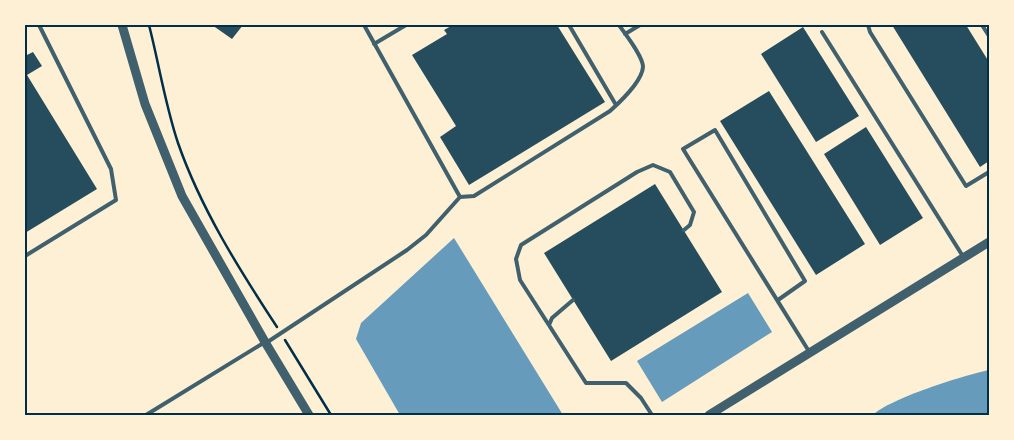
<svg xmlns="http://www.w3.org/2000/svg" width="1014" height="440" font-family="'Noto Sans',sans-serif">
<rect width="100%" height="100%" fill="#fdf0d5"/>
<path fill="#669bbc" d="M454,238L563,415H400L356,339L361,323Z
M748,293L772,332L662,402L637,361Z
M989,370V415H873C889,399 964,375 989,370Z"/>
<path fill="#264d5e" d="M212,25H243L232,39Z
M453,25H557L605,102L469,185L440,137L456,126L412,55L447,34L444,30Z
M892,25H966L989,62V161L980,167Z
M803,27L859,116L816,142L761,54Z
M33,52L42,66L27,75L97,189L25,233V56Z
M769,91L865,244L816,275L720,121Z
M866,127L923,218L880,245L824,154Z
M655,184L722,292L611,361L544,253Z"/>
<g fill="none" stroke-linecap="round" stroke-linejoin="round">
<path stroke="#003049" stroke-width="2.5" d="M149,25C159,64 165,104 178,143C201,209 239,269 277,327
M285,340L331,415"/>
<path stroke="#3f606c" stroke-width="4" d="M364,25L460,197
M569,25L616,105
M868,25L870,32L966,186L989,172
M982,25L989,36
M822,32L964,258
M625,34L640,25
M374,44L406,25
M25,256L116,200L111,169L39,25
M778,300L805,281L715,130L683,149L810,353
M549,325L552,318L573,300
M266,343L407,250L426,235L460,197L474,196L610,111C620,102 642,81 643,67C643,56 625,34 619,25
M146,415L265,342
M652,415L641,398L626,383H586L520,280L516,259L521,245L637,172L653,165L670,172L694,212L690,225L684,230"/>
<path stroke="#3f606c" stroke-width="9" d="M122,25L145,104L182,196L265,342L309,415
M709,415L989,242"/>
</g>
<rect width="1014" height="440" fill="none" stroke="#fdf0d5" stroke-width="52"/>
<rect x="26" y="26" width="962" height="388" fill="none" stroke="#003049" stroke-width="2"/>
</svg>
